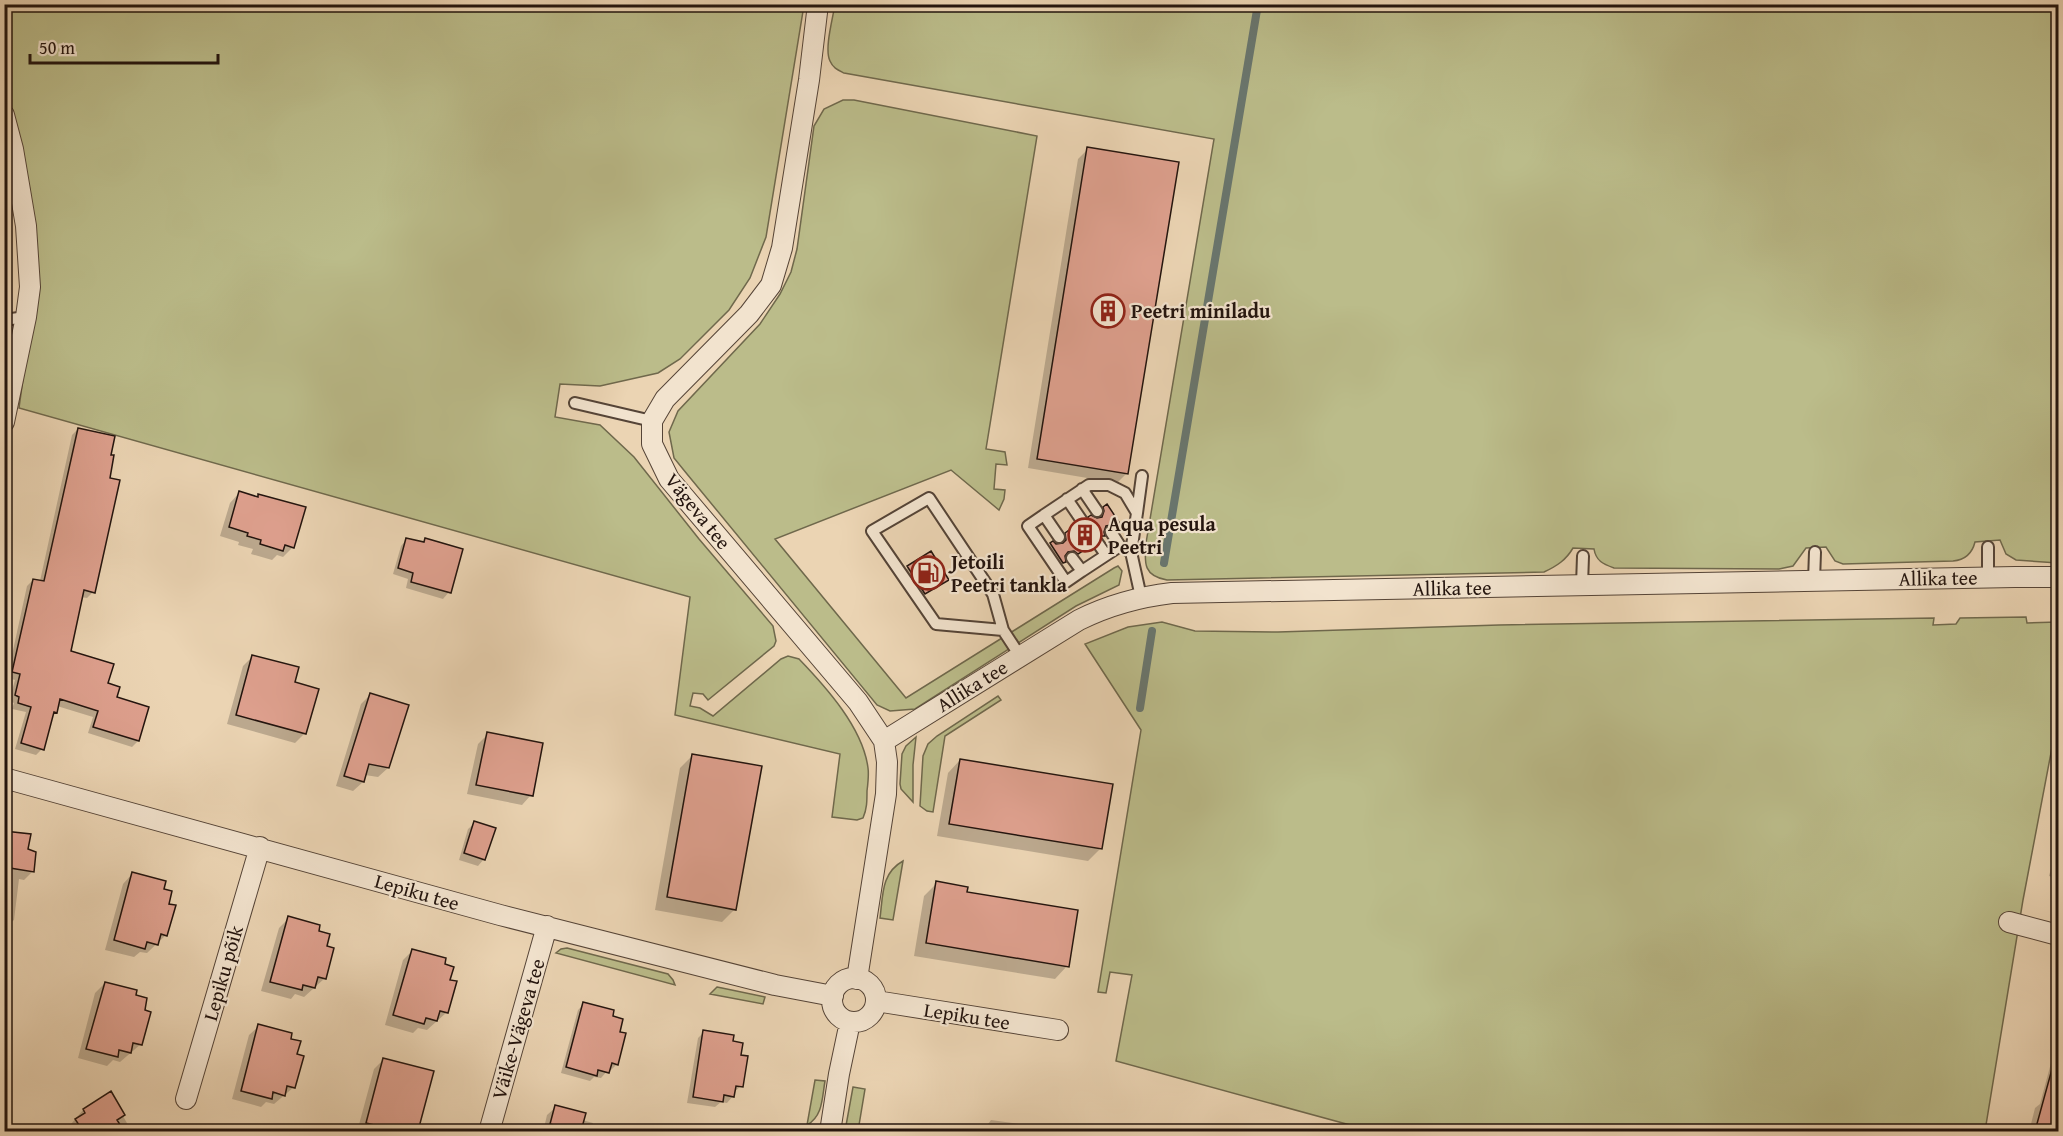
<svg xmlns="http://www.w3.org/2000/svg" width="2063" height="1136" font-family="'Gentium Book Plus',serif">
<rect width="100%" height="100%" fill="#ebd4b3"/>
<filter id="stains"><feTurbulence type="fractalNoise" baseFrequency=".00333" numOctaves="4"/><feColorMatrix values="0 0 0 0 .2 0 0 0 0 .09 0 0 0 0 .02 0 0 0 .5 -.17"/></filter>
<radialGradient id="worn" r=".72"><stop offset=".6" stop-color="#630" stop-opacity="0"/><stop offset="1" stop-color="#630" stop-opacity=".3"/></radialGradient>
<path fill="#bbbc8a" stroke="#6f684c" stroke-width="1.5" d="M835,4L2058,5V563L2016,560L2006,554L2000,540L1975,542C1972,554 1965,560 1953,561L1843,564L1835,561L1826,547L1806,548L1793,566L1779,569L1614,568C1603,564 1596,561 1594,549L1573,548C1566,560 1557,566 1544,572L1167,580C1144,576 1144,564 1146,543L1214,139L844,73C838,70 833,68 830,61C824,49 833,18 835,4Z
M4,5H804L766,237L750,278L729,310L680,359L658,373L600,386L560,384L555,417L600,425L634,457L699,539L773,626L776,641L774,646L708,700L703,694L693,693L690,706L700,708L713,716L781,659L788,656L799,659C826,687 863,728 868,768C869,775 868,783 867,791C867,801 867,809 863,818L857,820L832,817L840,754L675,715L690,597L19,408L38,269L30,190L5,82Z
M843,100H854L1037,136L986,449L1005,452L1007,465L996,464L994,489L1005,490L1004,499L999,510L951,470L775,539L906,698L1114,568L1118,566L1122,571L1119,585L1076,606L915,709L890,711L877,705L687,474L674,458L669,432L678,411L760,324L780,294L791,272L797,249L814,126L824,109Z
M2026,617L2027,623L2058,622V716L2023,900L1985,1131H1372L1116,1061L1132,975L1110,972L1106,993L1098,992L1141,730L1085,644L1128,627L1162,622L1195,631L1278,632L1499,625L1934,618L1933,625L1956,624L1960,618Z
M998,696L1001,700L945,736L933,812L927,811L920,806L923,756L928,744L937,736Z
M916,737L913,765V802L901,789L900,784L902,754L906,746Z
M903,861L893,920L880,918C883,896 881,873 903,861Z
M567,948L668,974L673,980L675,985L556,953L561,949Z
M717,987L722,988L765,997L763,1004L710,994Z
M815,1080L825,1081C822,1098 823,1116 807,1125Z
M853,1087L865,1089L858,1131H845Z"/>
<path fill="#0003" d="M1088,149L1127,473L1117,483L1028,468L1078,159Z
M78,429L109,456L93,592L87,598L81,597L69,652L106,684L115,698L147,708L138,741L132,747L88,733L93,717L57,706L56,712L51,717L42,749L36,755L15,749L26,712L12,709L14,703L9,701L15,680L7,678L27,586L33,580L40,581L72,435Z
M239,493L256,498L259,495L293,547L283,557L277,555L272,560L251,554L253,549L238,545L239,542L220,536L230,503Z
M1104,508L1116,527L1113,530L1108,527L1104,528L1103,536L1100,538H1090L1086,548L1075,555L1071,553L1064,554V561L1060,565L1048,547L1053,543L1056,545L1064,544L1063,537L1066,534L1087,528L1086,521L1091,517L1100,519L1102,515L1101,511Z
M407,539L422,543L426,540L449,592L443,599L406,588L408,579L393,574L401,546Z
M931,553L944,582L922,596L905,570Z
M253,656L293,683L305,733L295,743L227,724L243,666Z
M370,695L388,768L378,777L365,775L363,782L353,791L336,786L361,704Z
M488,734L531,795L522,805L467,794L478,744Z
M692,756L735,909L722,922L655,910L680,768Z
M960,760L1101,848L1088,861L937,836L948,773Z
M475,823L484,859L478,866L459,860L468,829Z
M4,832L26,850L33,871L24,880L19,879L14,920L8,925L7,935L4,937Z
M2058,842V879L2049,876Z
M132,874L162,890L167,905L166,935L147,953L140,952L134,957L105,950L123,884Z
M937,883L966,893L1067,966L1055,979L914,956L924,896Z
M289,918L317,932L325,947L332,949L324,979L304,997L295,994L291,999L261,991L279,928Z
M413,950L449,981L455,982L446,1013L427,1030L418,1028L413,1033L385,1025L403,960Z
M105,983L141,1044L120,1062L113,1060L107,1066L78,1058L95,993Z
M584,1004L611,1017L618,1033L617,1064L611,1070H608L601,1078L594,1077L590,1081L561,1073L578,1010Z
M259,1026L295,1055L294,1087L274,1104L266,1102L261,1107L232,1099L249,1035Z
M704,1032L731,1043L740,1056L741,1086L734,1092L733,1096L727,1103L721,1102L715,1107L687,1103L698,1038Z
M2058,1044V1132H2029L2035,1108L2040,1104L2055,1048Z
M384,1059L432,1072L416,1132H357L374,1069Z
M110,1093L132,1132H67L66,1130L83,1110Z
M556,1107L582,1120L593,1123L591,1132H543L547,1115Z
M991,1120L1026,1125L1025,1132H982Z"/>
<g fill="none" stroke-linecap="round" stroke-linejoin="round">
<path stroke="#69766e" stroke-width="8" d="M1164,563L1258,4
M1140,708L1152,631"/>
</g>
<path fill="#dea08e" stroke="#23140e" stroke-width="1.5" d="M1087,147L1179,162L1128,474L1037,459Z
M78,428L115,436L111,455H114L110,478L120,480L95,593L84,590L71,651L114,664L108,683L120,687L117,697L149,707L139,741L93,727L98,711L60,699L57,713L54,712L44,750L21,743L31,707L18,703L19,697L15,695L20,674L12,672L33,579L44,581Z
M239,491L258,497V494L306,507L294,548L285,545L283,551L260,544L261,540L247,536L248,533L229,527Z
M1107,504L1121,525L1117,528L1111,525L1106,526L1104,532L1105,536H1093L1090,539V546L1078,554L1074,551L1068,552L1065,556L1066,562L1063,563L1050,543L1053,541L1056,544L1063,543L1066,540L1065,533L1076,525L1079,528L1086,527L1089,524L1088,517L1091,515L1097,518L1102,517L1104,511L1103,507Z
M406,538L424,542L425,538L463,549L451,593L411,582L413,573L398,568Z
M931,551L949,580L925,594L907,566Z
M252,655L299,667L295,682L319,689L306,734L236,715Z
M370,693L409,705L389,768L369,764L364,782L344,776Z
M487,732L543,743L533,796L476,785Z
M692,754L762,766L736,910L667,897Z
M960,759L1113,784L1102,849L949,824Z
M474,821L496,828L485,860L464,853Z
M4,831L31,834L28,849L36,852L34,872L4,867Z
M132,872L166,881L164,889L172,891L169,904L176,905L167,936L161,934L158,945L147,942L145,949L114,940Z
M936,881L968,887L967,892L1078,910L1069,967L926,943Z
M288,916L320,925L319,931L330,934L327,946L334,948L326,979L318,977L315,988L303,985L302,990L270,982Z
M412,949L446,958L445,964L454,967L450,980L457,981L448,1013L440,1011L437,1021L426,1018L424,1024L393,1015Z
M105,982L137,990L136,995L147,998L145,1010L151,1012L142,1045L133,1043L131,1053L119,1050L118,1057L86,1049Z
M583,1002L614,1010L613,1016L623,1019L620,1032L626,1033L618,1065L612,1063L609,1073L598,1070L597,1076L566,1067Z
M258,1024L292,1033L291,1039L301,1041L297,1054L304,1056L295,1088L287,1086L285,1096L273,1092L272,1099L241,1091Z
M703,1030L734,1035L733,1041L743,1043L741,1055L748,1056L743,1087L736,1086L734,1097L724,1095L723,1102L693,1097Z
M383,1058L434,1071L418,1131H399L366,1123Z
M2052,1069L2058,1070V1131H2035Z
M111,1091L125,1115L117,1120L124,1131H83L75,1119L85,1113L83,1109Z
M555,1105L586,1113L581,1131H556L557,1126L550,1124Z"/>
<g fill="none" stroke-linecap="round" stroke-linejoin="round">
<defs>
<path id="service" d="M4,320L26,317
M575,403L652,421
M1082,489L1097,511
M1067,499L1082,521
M1137,513L1142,476
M1044,515L1028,526L1066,582L1082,571
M1111,532L1120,546
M1059,537L1044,515L1089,485H1109L1125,493L1137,513L1131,552L1120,546L1082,571L1072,558
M1097,542L1106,555
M1131,552L1141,597
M1988,577V547
M1814,581L1815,552
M1582,585L1583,556
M1003,630L936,624L872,531L929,498L993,594L1003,630L1020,656"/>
<path id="minor" d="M818,4L809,80L782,248L771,285L749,314L665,399L652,421V444L669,479L858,702L884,741L887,762L886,794L857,979
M4,115L13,149L26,226L30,287L26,317L4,422
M884,741L1079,620C1109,605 1138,597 1172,593L2015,577H2058
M4,778L500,915L775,985L833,996
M2009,922L2058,935
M832 1000a22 22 0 1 1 44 0a22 22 0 1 1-44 0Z
M876,1001L1058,1030
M186,1099L260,847
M489,1132L547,926
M830,1132L839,1074L850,1022"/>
</defs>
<use href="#service" stroke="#554437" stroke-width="14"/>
<use href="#minor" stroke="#554437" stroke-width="22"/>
<use href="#service" stroke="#f2e3ce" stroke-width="10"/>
<use href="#minor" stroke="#f2e3ce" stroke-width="20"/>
</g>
<defs>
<symbol id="building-ring" viewBox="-11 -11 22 22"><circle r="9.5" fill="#f2e3ce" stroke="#8f2418" stroke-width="1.5"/><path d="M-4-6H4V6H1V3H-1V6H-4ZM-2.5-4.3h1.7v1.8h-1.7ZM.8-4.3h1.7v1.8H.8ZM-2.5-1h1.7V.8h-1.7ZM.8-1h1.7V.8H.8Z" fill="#8f2418"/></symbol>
<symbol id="fuel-ring" viewBox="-11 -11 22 22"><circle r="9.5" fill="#f2e3ce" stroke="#8f2418" stroke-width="1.5"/><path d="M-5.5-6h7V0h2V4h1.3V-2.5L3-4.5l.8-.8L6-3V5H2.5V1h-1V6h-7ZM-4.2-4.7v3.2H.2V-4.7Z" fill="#8f2418"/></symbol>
</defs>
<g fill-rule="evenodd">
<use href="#building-ring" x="1089" y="292" width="38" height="38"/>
<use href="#building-ring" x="1066" y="516" width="38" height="38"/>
<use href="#fuel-ring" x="909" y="554" width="38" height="38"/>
</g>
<g text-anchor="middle" stroke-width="4.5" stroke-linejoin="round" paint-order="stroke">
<g font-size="20" font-weight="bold" fill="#23140e" stroke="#f2e3ce" text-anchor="start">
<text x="1131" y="318">Peetri miniladu</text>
<text x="1108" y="531">Aqua pesula<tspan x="1108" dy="23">Peetri</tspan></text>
<text x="951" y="569">Jetoili<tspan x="951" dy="23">Peetri tankla</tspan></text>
</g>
<g font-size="20" fill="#23140e" stroke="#f2e3ce">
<text transform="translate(698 511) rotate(51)" y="7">Vägeva tee</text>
<text transform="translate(1938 578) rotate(-1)" y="7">Allika tee</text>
<text transform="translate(1452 588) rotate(-1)" y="7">Allika tee</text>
<text transform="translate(972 686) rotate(-32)" y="7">Allika tee</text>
<text transform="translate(417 892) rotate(16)" y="7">Lepiku tee</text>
<text transform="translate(223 973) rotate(-74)" y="7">Lepiku põik</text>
<text transform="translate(967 1016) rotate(9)" y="7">Lepiku tee</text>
<text transform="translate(518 1029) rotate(-74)" y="7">Väike-Vägeva tee</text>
</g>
</g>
<rect width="2063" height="1136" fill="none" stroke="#ebd4b3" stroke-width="24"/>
<rect x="6" y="6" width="2051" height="1124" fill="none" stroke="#23140e" stroke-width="3"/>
<rect x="12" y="12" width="2039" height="1112" fill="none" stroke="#23140e" stroke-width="1.5"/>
<path d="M30 54v9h188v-9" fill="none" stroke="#23140e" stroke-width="3"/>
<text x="39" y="54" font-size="18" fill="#23140e" stroke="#f2e3ce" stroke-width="4.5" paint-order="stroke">50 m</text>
<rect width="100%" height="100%" filter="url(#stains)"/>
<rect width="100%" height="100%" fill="url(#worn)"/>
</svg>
